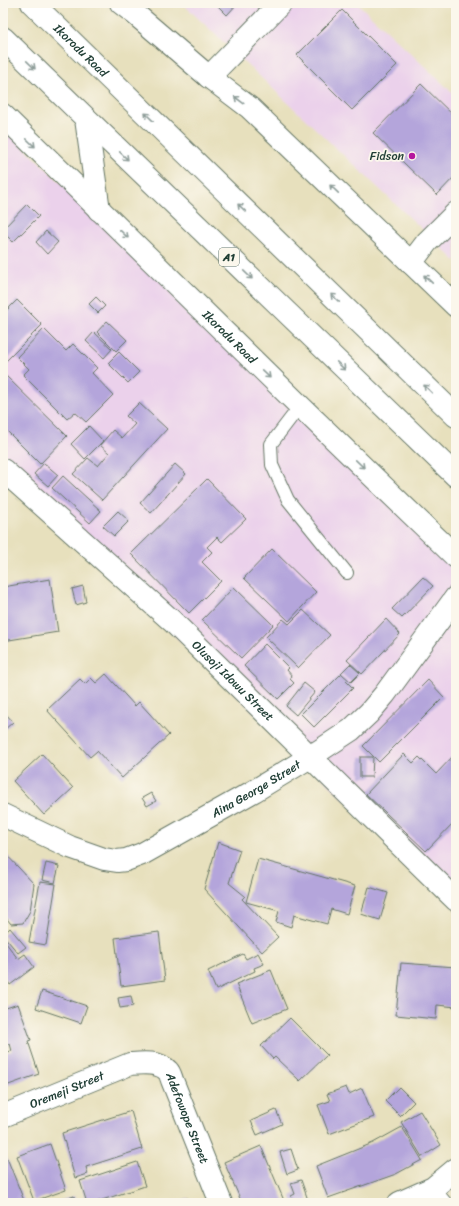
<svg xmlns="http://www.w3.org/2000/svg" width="459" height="1206" font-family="Sriracha,sans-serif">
<rect width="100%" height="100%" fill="#fbf7ec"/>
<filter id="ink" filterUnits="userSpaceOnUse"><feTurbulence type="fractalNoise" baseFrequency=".025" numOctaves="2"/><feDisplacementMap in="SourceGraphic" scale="8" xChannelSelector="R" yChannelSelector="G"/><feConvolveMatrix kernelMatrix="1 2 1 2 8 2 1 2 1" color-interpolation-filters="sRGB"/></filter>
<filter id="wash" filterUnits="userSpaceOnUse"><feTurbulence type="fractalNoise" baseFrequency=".012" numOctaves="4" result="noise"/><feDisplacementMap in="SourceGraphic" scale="16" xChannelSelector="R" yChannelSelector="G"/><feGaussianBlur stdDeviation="0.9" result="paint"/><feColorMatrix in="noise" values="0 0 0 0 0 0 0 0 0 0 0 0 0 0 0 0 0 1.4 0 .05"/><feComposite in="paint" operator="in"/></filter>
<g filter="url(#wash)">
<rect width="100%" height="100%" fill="#e7e0bd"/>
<path fill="#ebd1eb" d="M182,3H357L456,96V261Z
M3,127L456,564V907L3,470Z"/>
<g id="blocks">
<path fill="#b4a5db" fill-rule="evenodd" d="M215,3H238L227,15Z
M342,10L397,65L352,110L297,55Z
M421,84L456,118V175L437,195L373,133Z
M27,204L39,216L13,242L3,232V229Z
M46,231L58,242L47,254L36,242Z
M96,297L105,306L98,313L89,304Z
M17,300L42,325L3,364V314Z
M107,321L127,340L116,351L97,332Z
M44,329L66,351L73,344L97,368L92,373L113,395L86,422L75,412L67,419L23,375L29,369L17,357Z
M94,332L112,349L104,358L86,341Z
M119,352L139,372L128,383L108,363Z
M4,374L67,436L40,464L3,427V375Z
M139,403L167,429L102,500L73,474L88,458L98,466L109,453L100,445L113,430L122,438L135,424L126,416Z
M89,426L103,441L85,459L71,444Z
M44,463L58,475L48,486L34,474Z
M175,464L186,474L151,513L140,503Z
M63,476L101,511L90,523L52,488Z
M207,479L246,519L222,542L217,537L207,547L212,552L202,562L221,581L189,613L131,554Z
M118,511L129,521L114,536L103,526Z
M272,549L316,592L289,621L244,578Z
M423,577L433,586L402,618L392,609Z
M50,579L58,632L3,641V587Z
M83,586L86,602L76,605L72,589Z
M234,587L273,625L241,658L202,620Z
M303,610L330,635L298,668L266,637L283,619L289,624Z
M386,619L400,634L362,674L347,660Z
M265,644L289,668L287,670L292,676L290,679L294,683L278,699L244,666Z
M350,664L360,673L351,682L341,673Z
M106,674L135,706L139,702L169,735L122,778L97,751L90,757L47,710L80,679L85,684L91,678L96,683Z
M340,675L353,688L314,727L301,714Z
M428,680L444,697L379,762L363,746Z
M304,683L315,692L296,715L286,706Z
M6,714L13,722L3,731V717Z
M456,753V820L426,851L366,794L404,754L413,763L419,757L436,774Z
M42,754L73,788L44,815L13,781Z
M360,757H373L372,777H360Z
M151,793L156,801L147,806L142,798Z
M218,842L240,850L229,883L245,896L242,899L278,937L262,952L204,889Z
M3,851L34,884L30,911L23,923L11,924L3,914Z
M258,859L355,886L347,914L331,909L327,924L294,915L291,927L276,922L279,911L246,902Z
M46,863L59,866L55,883L42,880Z
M40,882L56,884L46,945L29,942Z
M369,887L388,893L380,920L361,914Z
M10,928L26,947L18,953L3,935Z
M159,932L165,980L121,986L115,938Z
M3,939L18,959L25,954L34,967L10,985L3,975Z
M258,953L264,964L254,968L255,971L216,990L208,971L243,954L246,959Z
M401,963L456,967V1007L437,1005L436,1019L396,1015Z
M271,970L287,1009L252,1023L236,984Z
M42,991L87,1006L81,1023L36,1008Z
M131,996L133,1006L120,1008L118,998Z
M18,1004L31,1040L28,1041L39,1074L3,1087V1053L5,1052L3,1045V1009ZM10,1044L12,1051L7,1052L6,1045Z
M290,1018L327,1055L300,1081L275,1057L273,1059L261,1046Z
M346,1087L349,1094L362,1088L374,1117L329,1134L318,1105L330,1101L327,1094Z
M399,1087L414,1102L400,1116L385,1101Z
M276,1110L282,1124L257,1135L251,1121Z
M131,1111L142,1149L86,1167L88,1174L75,1178L62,1133Z
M420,1111L441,1145L422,1157L401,1122Z
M402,1127L422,1160L396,1174L328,1198L316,1166L373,1143Z
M50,1144L66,1190L34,1201L17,1156Z
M261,1146L285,1203H242L224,1162Z
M291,1149L298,1170L287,1174L280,1152Z
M7,1158L25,1203H3V1160Z
M137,1162L145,1186L93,1203H87L80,1181Z
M301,1180L309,1203H293L291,1196L295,1194L291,1183Z
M74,1196L76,1203H54Z
M188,1198L190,1203H182L181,1201Z"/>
</g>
</g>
<g filter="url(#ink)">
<use href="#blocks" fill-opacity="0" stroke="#657664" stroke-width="1"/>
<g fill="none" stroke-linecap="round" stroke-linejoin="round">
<defs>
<path id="service" d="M300,406L271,444L272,465L288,500L347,573
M433,1188L446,1203"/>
<g id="minor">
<path d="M209,77L281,3"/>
<path d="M411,263L427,242L456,213"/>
<path id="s1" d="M3,470L172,621L456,900"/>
<path id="s2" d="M3,815L70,847L104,859L117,861L126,860L142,854L254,791L310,757L351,730L369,713L385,694L456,597"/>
<path id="s3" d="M3,1116L130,1064C142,1063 159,1061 168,1071C170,1073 171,1077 172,1080L221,1203"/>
<path d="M399,1203L433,1188L456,1169"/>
</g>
<g id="primary">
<path d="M121,3L134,13L209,77L250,108L456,306"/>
<path id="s4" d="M3,115L300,406L456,557"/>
</g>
<g id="motorway">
<path id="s5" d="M32,3L456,416"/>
<path d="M3,38L456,476"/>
<path d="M86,119L99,210"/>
</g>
</defs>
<use href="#service" stroke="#657664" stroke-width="14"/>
<use href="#minor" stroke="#657664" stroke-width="24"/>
<use href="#primary" stroke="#657664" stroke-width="24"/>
<use href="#motorway" stroke="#657664" stroke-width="24"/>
<use href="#service" stroke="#fff" stroke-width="12"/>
<use href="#minor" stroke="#fff" stroke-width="22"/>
<use href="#primary" stroke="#fff" stroke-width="22"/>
<use href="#motorway" stroke="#fff" stroke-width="22"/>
</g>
<defs><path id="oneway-shaft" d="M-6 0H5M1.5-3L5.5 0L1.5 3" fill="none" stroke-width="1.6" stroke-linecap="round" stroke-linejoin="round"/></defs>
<g stroke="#8f9e9a">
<use href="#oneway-shaft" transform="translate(31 65) rotate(44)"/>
<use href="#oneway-shaft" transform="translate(239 100) rotate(-143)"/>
<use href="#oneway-shaft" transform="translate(149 117) rotate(-136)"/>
<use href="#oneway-shaft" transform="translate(31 143) rotate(44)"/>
<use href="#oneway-shaft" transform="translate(124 156) rotate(44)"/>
<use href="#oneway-shaft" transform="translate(334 189) rotate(-136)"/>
<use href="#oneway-shaft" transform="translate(242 208) rotate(-136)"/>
<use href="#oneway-shaft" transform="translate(124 234) rotate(44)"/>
<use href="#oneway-shaft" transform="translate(248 275) rotate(44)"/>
<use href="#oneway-shaft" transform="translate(428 279) rotate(-136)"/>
<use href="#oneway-shaft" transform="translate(335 298) rotate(-136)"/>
<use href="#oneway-shaft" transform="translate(341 366) rotate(44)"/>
<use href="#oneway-shaft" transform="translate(266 374) rotate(44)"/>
<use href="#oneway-shaft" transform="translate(428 389) rotate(-136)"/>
<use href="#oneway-shaft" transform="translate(360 464) rotate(44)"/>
</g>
</g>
<circle fill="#b5179e" stroke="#fbf7ec" stroke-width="1.5" cx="412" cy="156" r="4"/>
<g text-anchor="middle" stroke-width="3.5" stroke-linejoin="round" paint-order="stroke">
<rect fill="#fbf7ec" stroke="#61756b" stroke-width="1" x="219" y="248" width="20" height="18" rx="3"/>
<g font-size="11" font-weight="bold" fill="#1f3d34">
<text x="229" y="261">A1</text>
</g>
<g font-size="12" fill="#1f3d34" stroke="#fbf7ec">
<text dy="4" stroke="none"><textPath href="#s5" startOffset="68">Ikorodu Road</textPath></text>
<text dy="4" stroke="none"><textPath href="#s4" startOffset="317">Ikorodu Road</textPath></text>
<text dy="4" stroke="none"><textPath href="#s1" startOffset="312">Olusoji Idowu Street</textPath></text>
<text dy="4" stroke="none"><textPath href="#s2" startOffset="281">Aina George Street</textPath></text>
<text dy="4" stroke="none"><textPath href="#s3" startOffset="69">Oremeji Street</textPath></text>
<text dy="4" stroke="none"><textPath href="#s3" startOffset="228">Adefowope Street</textPath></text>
</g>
<g font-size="12" fill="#1f3d34" stroke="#fbf7ec" text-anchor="end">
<text x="404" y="160">Fidson</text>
</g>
</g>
<rect width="459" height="1206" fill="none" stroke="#fbf7ec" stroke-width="16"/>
</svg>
